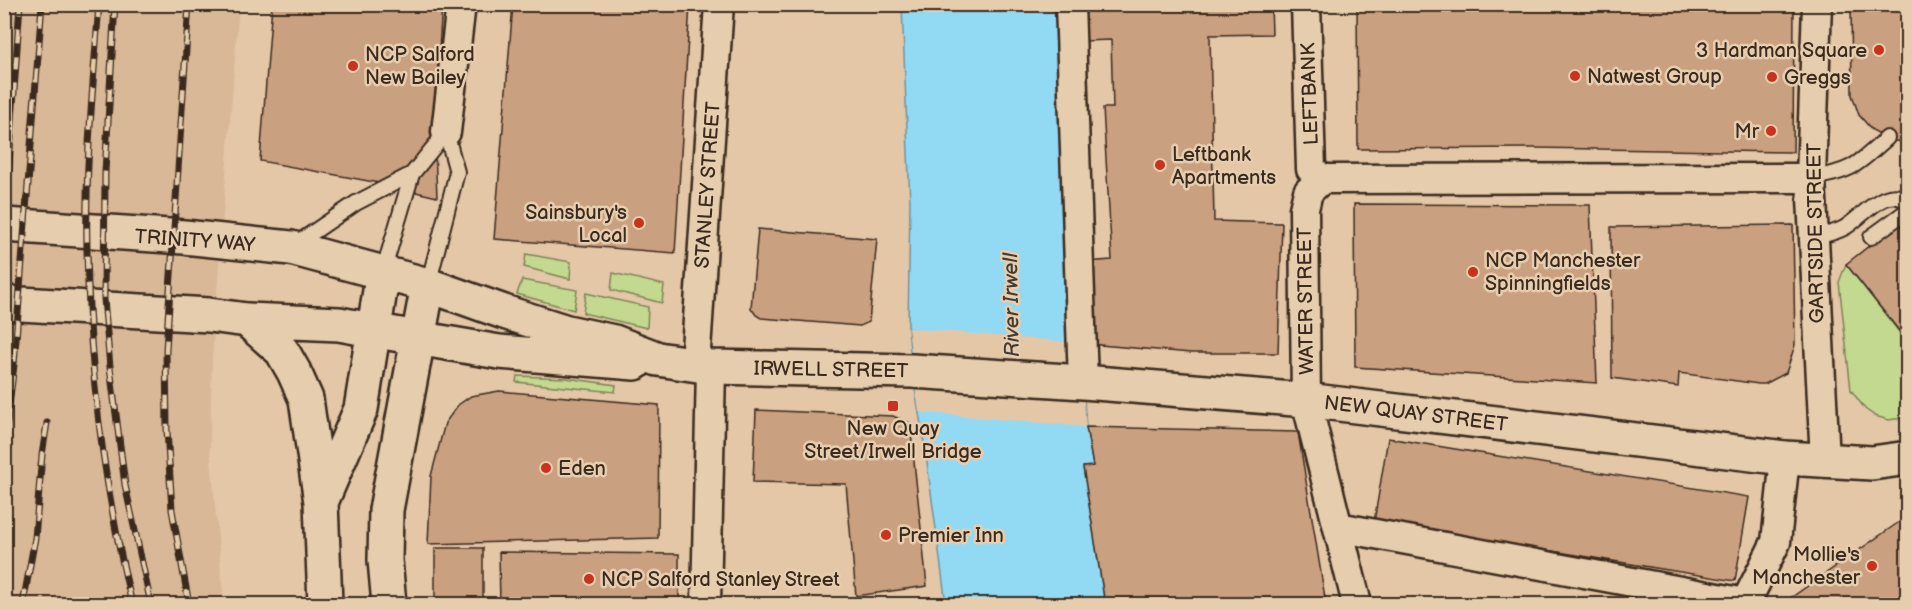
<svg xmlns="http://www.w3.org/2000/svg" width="1912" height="609" font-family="'Balsamiq Sans',sans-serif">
<rect width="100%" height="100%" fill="#e4c7a7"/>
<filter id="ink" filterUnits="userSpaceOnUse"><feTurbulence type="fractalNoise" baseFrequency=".0167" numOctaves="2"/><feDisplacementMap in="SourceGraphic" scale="12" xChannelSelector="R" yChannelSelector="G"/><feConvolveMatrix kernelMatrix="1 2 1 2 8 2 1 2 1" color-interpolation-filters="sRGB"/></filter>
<g filter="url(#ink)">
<path fill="#d9b898" d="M4,5H239L212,358L210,448L224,604H5Z"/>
<path fill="#c2d98f" stroke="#7e8256" stroke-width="1.5" d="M526,254L571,262L570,279L524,267Z
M1846,264L1907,342L1908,417L1889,420L1875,416L1865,409L1851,390L1839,282Z
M613,273L664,285L662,303L611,290Z
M522,280L577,290L574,310L517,294Z
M586,293L648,307L647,328L583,313Z
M517,376L566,378L616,385L615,392L516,382Z
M920,598V604H867Z"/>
<path fill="#92d9f4" stroke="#6f939e" stroke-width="1.5" d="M902,5H1060L1083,382L1086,427L1093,466L1083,468L1105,604H946L926,455L912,371L908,328L910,202Z"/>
<path fill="#e4c7a7" d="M908,328L1079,343L1086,427L919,412Z"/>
<path fill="#c9a080" stroke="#3b2a1e" stroke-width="1.5" d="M272,4H442L434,127L437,197L374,182L260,161Z
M513,4H690L675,253L494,239Z
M1081,4H1271L1272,34L1210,35L1214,221L1282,223L1278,353H1191L1089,344L1085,262L1112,260L1103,108H1113L1111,40L1083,41Z
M1357,4H1794L1793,152L1535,148L1358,149Z
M1851,4H1908V142L1893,141L1872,130L1859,115L1852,95Z
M1354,204L1590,205L1597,383L1355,367Z
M1898,223L1908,236V342L1846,264Z
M1793,225L1795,345L1786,373L1765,384H1759L1679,373L1678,387L1612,378L1611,227Z
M758,229L877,239L869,322L860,326L761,318L756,315L751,308Z
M499,391L659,405L658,538L428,544L431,476L445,423L458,405L471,396Z
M756,410L893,416L910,423L927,586L856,596L846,484L753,482Z
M1086,427L1298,432L1326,604H1105L1083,467L1093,466Z
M1388,438L1749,497L1735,581L1374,522Z
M1908,516V604H1782L1892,527Z
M435,548H483V604H435Z
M499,552L679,554V604H500Z
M1595,599L1657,604H1595Z"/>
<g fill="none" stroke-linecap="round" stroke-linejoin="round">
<defs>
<path id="lane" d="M1811,178C1852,172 1857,165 1887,138
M1871,237L1908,210
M1813,238C1823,235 1835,233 1844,228C1861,219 1888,181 1908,203
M293,246L356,203L412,174
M383,272L412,174L446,132
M428,285L457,172L446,132"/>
<path id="street" d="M1070,4L1083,382
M1306,4L1311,169L1322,179
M1817,4L1811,178L1825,461
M446,132L461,4
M1322,179L1811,178
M1322,179L1308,192L1304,209L1306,400L1357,604
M695,365L719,4
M1338,527L1745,603
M706,604L711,367
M1745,604L1776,542L1785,458"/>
<path id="primary" d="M428,285L504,312L567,332L614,342L658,359L711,367L912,371L1083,382L1306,400L1785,458L1872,463L1908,458
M417,338L499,352L635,363"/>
<path id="highway" d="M4,225L184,237L291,248L428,285L386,510L385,560L389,604
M4,303L209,315L247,320L339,324L417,338
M247,320L282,351L294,372L306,399L321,502L325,604
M322,500L361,409L383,272"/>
</defs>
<use href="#lane" stroke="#3b2a1e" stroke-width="18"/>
<use href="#street" stroke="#3b2a1e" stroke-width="33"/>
<use href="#primary" stroke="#3b2a1e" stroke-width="38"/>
<use href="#highway" stroke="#3b2a1e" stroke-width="38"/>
<use href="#lane" stroke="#e6cdae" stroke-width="14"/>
<use href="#street" stroke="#e6cdae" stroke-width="28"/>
<use href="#primary" stroke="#e6cdae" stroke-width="33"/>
<use href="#highway" stroke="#e6cdae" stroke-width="33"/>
<defs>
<path id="rail" d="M99,4C93,86 85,168 87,249C89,368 104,489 132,604
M115,4L105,172L104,299L110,367L125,485L151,604
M4,237L20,4
M4,445L14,365L42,4
M23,604L35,538L42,455L47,423
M189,604L172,510L167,430L166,350L189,4"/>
</defs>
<use href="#rail" stroke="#3b2a1e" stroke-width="7"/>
<use href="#rail" stroke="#e6cdae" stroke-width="4.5" stroke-dasharray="14" stroke-linecap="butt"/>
</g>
</g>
<g fill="#c8321e" stroke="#e6cdae" stroke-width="2">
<circle cx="1879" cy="50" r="6"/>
<circle cx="353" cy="66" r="6"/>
<circle cx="1575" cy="76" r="6"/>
<circle cx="1772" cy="77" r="6"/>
<circle cx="1771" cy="131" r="6"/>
<circle cx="1160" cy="165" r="6"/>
<circle cx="639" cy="223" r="6"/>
<circle cx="1473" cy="272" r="6"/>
<rect x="887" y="400" width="12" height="12" rx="3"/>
<circle cx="546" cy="468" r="6"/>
<circle cx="886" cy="535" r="6"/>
<circle cx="1872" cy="566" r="6"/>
<circle cx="589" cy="579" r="6"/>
</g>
<g text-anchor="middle" stroke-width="5" stroke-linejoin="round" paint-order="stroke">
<g font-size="20" fill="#3b2a1e" stroke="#e6cdae" text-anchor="start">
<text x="1867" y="57" text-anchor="end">3 Hardman Square</text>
<text x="365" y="61">NCP Salford<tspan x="365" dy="23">New Bailey</tspan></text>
<text x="1587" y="83">Natwest Group</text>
<text x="1784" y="84">Greggs</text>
<text x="1759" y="138" text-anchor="end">Mr</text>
<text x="1172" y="161">Leftbank<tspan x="1172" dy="23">Apartments</tspan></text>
<text x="627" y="219" text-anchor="end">Sainsbury's<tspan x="627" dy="23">Local</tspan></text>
<text x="1485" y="267">NCP Manchester<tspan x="1485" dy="23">Spinningfields</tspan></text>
<text x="893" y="435" text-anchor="middle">New Quay<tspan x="893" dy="23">Street/Irwell Bridge</tspan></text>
<text x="558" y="475">Eden</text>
<text x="898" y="542">Premier Inn</text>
<text x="1860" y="561" text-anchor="end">Mollie's<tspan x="1860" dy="23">Manchester</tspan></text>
<text x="601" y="586">NCP Salford Stanley Street</text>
</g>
<g font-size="20" fill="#3b2a1e" stroke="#e6cdae">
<text transform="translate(1309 94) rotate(-92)" y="7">LEFTBANK</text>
<text transform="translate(707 185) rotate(-86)" y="7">STANLEY STREET</text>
<text transform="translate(1815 233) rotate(-91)" y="7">GARTSIDE STREET</text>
<text transform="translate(195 240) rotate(4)" y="7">TRINITY WAY</text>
<text transform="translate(1305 301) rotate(-91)" y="7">WATER STREET</text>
<text transform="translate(831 369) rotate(1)" y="7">IRWELL STREET</text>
<text transform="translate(1416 413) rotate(7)" y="7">NEW QUAY STREET</text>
</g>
<g font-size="21" font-style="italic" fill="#443c33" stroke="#e6cdae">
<text transform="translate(1011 305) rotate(-91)" y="7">River Irwell</text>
</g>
</g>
<rect width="1912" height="609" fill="none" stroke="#e6cdae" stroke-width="24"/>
<rect x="12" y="12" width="1888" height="585" fill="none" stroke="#3b2a1e" stroke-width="2" filter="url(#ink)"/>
</svg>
